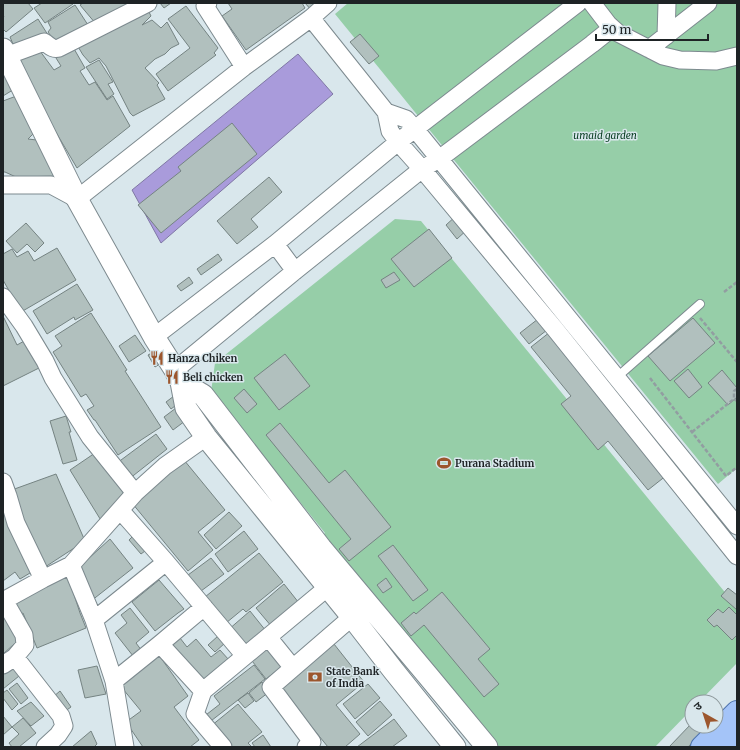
<svg xmlns="http://www.w3.org/2000/svg" width="740" height="750" font-family="Merriweather,'Noto Sans Devanagari',serif">
<rect width="100%" height="100%" fill="#d9e7ec"/>
<path fill="#96cea8" d="M348,3H737V468L718,484L335,14Z
M395,219L421,221L737,607V663L699,702H692V709L655,747H499L399,627L311,544L325,533L211,392L215,363Z"/>
<path fill="#a99bdb" stroke="#7f77a4" d="M298,54L333,94L161,243L132,190Z"/>
<path fill="#b1c0be" stroke="#758382" d="M3,3H28L33,9L6,32L3,29V18L4,17L3,15Z
M42,3H72L73,4L45,23L34,8Z
M83,3H138L96,24L80,5Z
M160,3H171L164,8Z
M228,3H302L305,8L246,50L222,16L232,9Z
M305,3H322L312,11Z
M75,5L88,25L55,42L48,32L51,28L48,22Z
M186,6L218,48L214,53L216,55L168,91L156,74L190,48L168,19Z
M147,8L151,16L142,25L152,20L161,28L167,22L179,44L171,48L165,54L155,59L145,68L159,83L157,85L165,99L133,116L130,113L106,66L99,58L90,63L83,55L77,45Z
M38,19L48,35L13,44L10,37Z
M360,34L379,56L369,64L350,42Z
M37,47L54,70L61,66L56,58L73,47L85,68L80,71L89,85L95,82L107,100L113,96L130,126L77,168L14,61Z
M99,60L113,82L108,84L114,94L107,99L86,67Z
M3,64L16,88L3,96Z
M19,95L37,130L28,139L45,141L60,176L16,177L5,172H3V101Z
M232,123L257,154L161,233L138,205L181,171L178,167Z
M269,177L282,192L251,219L258,227L237,244L217,221Z
M457,215L469,228L457,239L446,225Z
M26,223L44,243L35,252L27,244L17,253L6,241Z
M429,229L452,258L414,287L391,259Z
M57,248L76,280L21,312L3,280V254L12,249L17,257L28,251L34,261Z
M218,254L222,260L201,275L197,269Z
M394,272L400,280L386,288L381,280Z
M189,277L193,283L181,291L177,286Z
M77,284L93,310L75,320L74,317L47,334L33,311Z
M91,313L127,370L125,371L161,427L118,455L95,420H94L87,410L94,406L86,394L81,397L53,352L62,346L55,336Z
M3,316L17,345L26,340L39,368L3,386Z
M693,318L715,343L670,381L648,356Z
M538,319L547,330L529,344L520,333Z
M550,332L667,475L648,490L608,441L598,450L561,404L571,396L531,347Z
M135,335L146,351L129,362L119,346Z
M159,349L166,360L155,367L148,355Z
M285,354L310,386L279,410L254,378Z
M688,369L702,387L689,398L674,381Z
M722,370L737,388V397L728,405L708,383Z
M244,389L257,404L247,413L234,398Z
M174,396L179,403L171,409L166,402Z
M180,405L189,418L173,430L164,417Z
M66,416L71,432H69L77,460L63,464L50,421Z
M280,423L329,483L345,470L391,527L349,561L339,549L351,539L266,435Z
M156,434L167,449L129,479L117,463Z
M95,453L125,490L102,522L70,470Z
M184,460L225,510L198,532L213,550L188,571L132,503Z
M56,474L85,541L42,569L9,491Z
M3,508L35,570L20,579L15,572L3,581Z
M229,512L242,526L216,549L204,535Z
M244,531L258,549L228,572L215,554Z
M137,532L149,548L141,554L129,540Z
M110,539L133,568L91,601L77,569Z
M393,545L428,590L413,601L378,556Z
M259,553L283,582L246,612L243,609L226,623L205,597Z
M211,558L224,574L201,591L188,575Z
M68,576L80,613L86,628L37,648L23,613L17,616L10,599Z
M386,578L392,587L383,593L377,585Z
M159,580L184,609L178,613L155,631L132,602Z
M284,584L299,603L272,627L256,608Z
M728,588L737,595V610L721,596Z
M442,592L490,649L478,659L499,684L484,697L424,625L411,636L401,623L414,612L416,614Z
M729,607L737,615V635L732,640L717,625L714,627L707,620L718,609L723,613Z
M130,608L149,632L136,643L145,655L137,661L115,633L127,623L121,615Z
M250,611L266,631L246,649L228,630Z
M3,613L22,637L3,654Z
M218,636L225,643L215,652L208,645Z
M180,638L187,647L196,639L211,657L220,650L229,660L201,683L184,659L173,645Z
M266,644L283,666L266,679L249,657Z
M334,644L364,682L336,705L360,734L345,747H328L280,688Z
M156,651L188,696L174,707L199,740L190,747H143L126,722L141,711L118,683Z
M15,662L24,672L3,689V670Z
M254,665L265,679L207,724L202,718L220,704L214,696Z
M97,666L106,694L85,698L78,670Z
M262,682L269,692L256,702L249,693Z
M17,683L28,698L21,704L9,689Z
M368,684L380,698L355,719L343,704Z
M7,690L18,704L12,710L3,698V693Z
M60,691L71,707L64,712L53,697Z
M248,693L254,701L245,708L238,700Z
M380,701L392,715L368,736L356,722Z
M31,702L44,716L31,726L17,711Z
M238,704L262,732L248,743L252,747H228L211,726Z
M3,716L12,727L3,735Z
M23,718L36,733L19,747H12L9,743L19,734L12,727Z
M394,719L407,736L392,747H357Z
M692,723V726H708L688,747H669Z
M91,731L97,744L94,747H72Z
M263,735L271,747H255L252,743Z"/>
<g fill="none" stroke-linecap="round" stroke-linejoin="round">
<defs>
<path id="service" d="M616,378L700,304"/>
<path id="minor" d="M208,3L205,6L244,67
M592,3L608,24L618,33L663,56L680,60L716,61L737,56
M311,18L386,112L390,131L398,142L422,169L555,329L737,556
M666,36L667,3
M649,49L708,3
M6,56L44,42C49,45 52,50 59,48L148,3
M386,112L406,119L415,129L737,526
M3,185H51L77,199L244,67L311,18L328,3
M275,244L295,271
M3,297L24,326L45,361L53,378L90,437L135,493
M154,337L275,244L398,142L578,3
M175,370L295,271L422,169L439,159L592,44L612,28
M3,482L8,496
M3,498L8,496L16,523L43,579
M120,510L166,562L245,656
M71,565L94,620L114,681L125,747
M3,601L43,579L71,565L135,493L165,466L206,437
M94,620L166,562
M268,637L293,668
M160,644L203,691L328,587
M15,657L61,716L64,726L58,735L45,747
M3,665L15,657L25,645L24,635L4,600
M114,681L160,644L204,607
M203,691L195,714L223,747
M306,747L312,742L271,687L352,617"/>
<path id="tertiary" d="M3,49L77,199L154,337L175,370L181,382L186,408L206,437L352,617L393,670L455,747
M181,382L203,395L321,548L429,677L487,747"/>
<path id="primary" d="M702,747L737,712
M728,747L737,738"/>
</defs>
<use href="#service" stroke="#7d8a8f" stroke-width="10"/>
<use href="#minor" stroke="#7d8a8f" stroke-width="19"/>
<use href="#tertiary" stroke="#7d8a8f" stroke-width="23"/>
<use href="#primary" stroke="#4d72ab" stroke-width="24"/>
<path stroke="#929da1" stroke-width="2.5" stroke-dasharray="4 2" stroke-linecap="butt" d="M724,292L737,282
M700,318L737,362
M650,378L726,476L737,467
M737,389L734,391V399L737,401
M692,432L734,399"/>
<use href="#service" stroke="#fff" stroke-width="8"/>
<use href="#minor" stroke="#fff" stroke-width="17"/>
<use href="#tertiary" stroke="#fff" stroke-width="21"/>
<use href="#primary" stroke="#a4c4f8" stroke-width="22"/>
</g>
<defs>
<symbol id="restaurant-bare" viewBox="-9 -9 18 18"><path d="M-5-6h1v4h1v-4h1v4h1v-4h1v5L-1.5 .5V6h-2V.5L-5-1ZM5-6V6H3V1.5H1.5Q1.5-4 5-6Z" fill="#9c562d" stroke="#d9e7ec" stroke-width="2.5" paint-order="stroke"/></symbol>
<symbol id="stadium-bare" viewBox="-9 -9 18 18"><path d="M0-5a6.5 5 0 1 0 0 10a6.5 5 0 1 0 0-10ZM-3.5-1.8h7v3.6h-7Z" fill="#9c562d" stroke="#d9e7ec" stroke-width="2.5" paint-order="stroke"/></symbol>
<symbol id="bank-bare" viewBox="-9 -9 18 18"><path d="M-6-4H6V4H-6ZM0-2.3a2.3 2.3 0 1 0 0 4.6a2.3 2.3 0 1 0 0-4.6Z" fill="#9c562d" stroke="#d9e7ec" stroke-width="2.5" paint-order="stroke"/></symbol>
</defs>
<g fill-rule="evenodd">
<use href="#restaurant-bare" x="147" y="348" width="20" height="20"/>
<use href="#restaurant-bare" x="162" y="367" width="20" height="20"/>
<use href="#stadium-bare" x="434" y="453" width="20" height="20"/>
<use href="#bank-bare" x="305" y="667" width="20" height="20"/>
</g>
<g text-anchor="middle" stroke-width="3" stroke-linejoin="round" paint-order="stroke">
<g font-size="10" font-style="italic" fill="#053b1f" stroke="#d9e7ec">
<text x="605" y="139">umaid garden</text>
</g>
<g font-size="10" font-weight="bold" fill="#1e2325" stroke="#d9e7ec" text-anchor="start">
<text x="168" y="362">Hanza Chiken</text>
<text x="183" y="381">Beli chicken</text>
<text x="455" y="467">Purana Stadium</text>
<text x="326" y="675">State Bank<tspan x="326" dy="12">of India</tspan></text>
</g>
</g>
<rect width="740" height="750" fill="none" stroke="#1e2325" stroke-width="8"/>
<g transform="translate(704 714) rotate(321)"><circle r="19" fill="#d9e7ec" stroke="#8e999c"/>
<path d="M0-3L7 15L0 10L-7 15Z" fill="#9c562d"/>
<text y="-6" font-size="11" font-weight="bold" text-anchor="middle" fill="#1e2325">उ</text>
</g>
<path d="M596 34v6h112v-6" fill="none" stroke="#1e2325" stroke-width="2"/>
<text x="602" y="34" font-size="12" fill="#1e2325" stroke="#d9e7ec" stroke-width="3" paint-order="stroke">50 m</text>
</svg>
